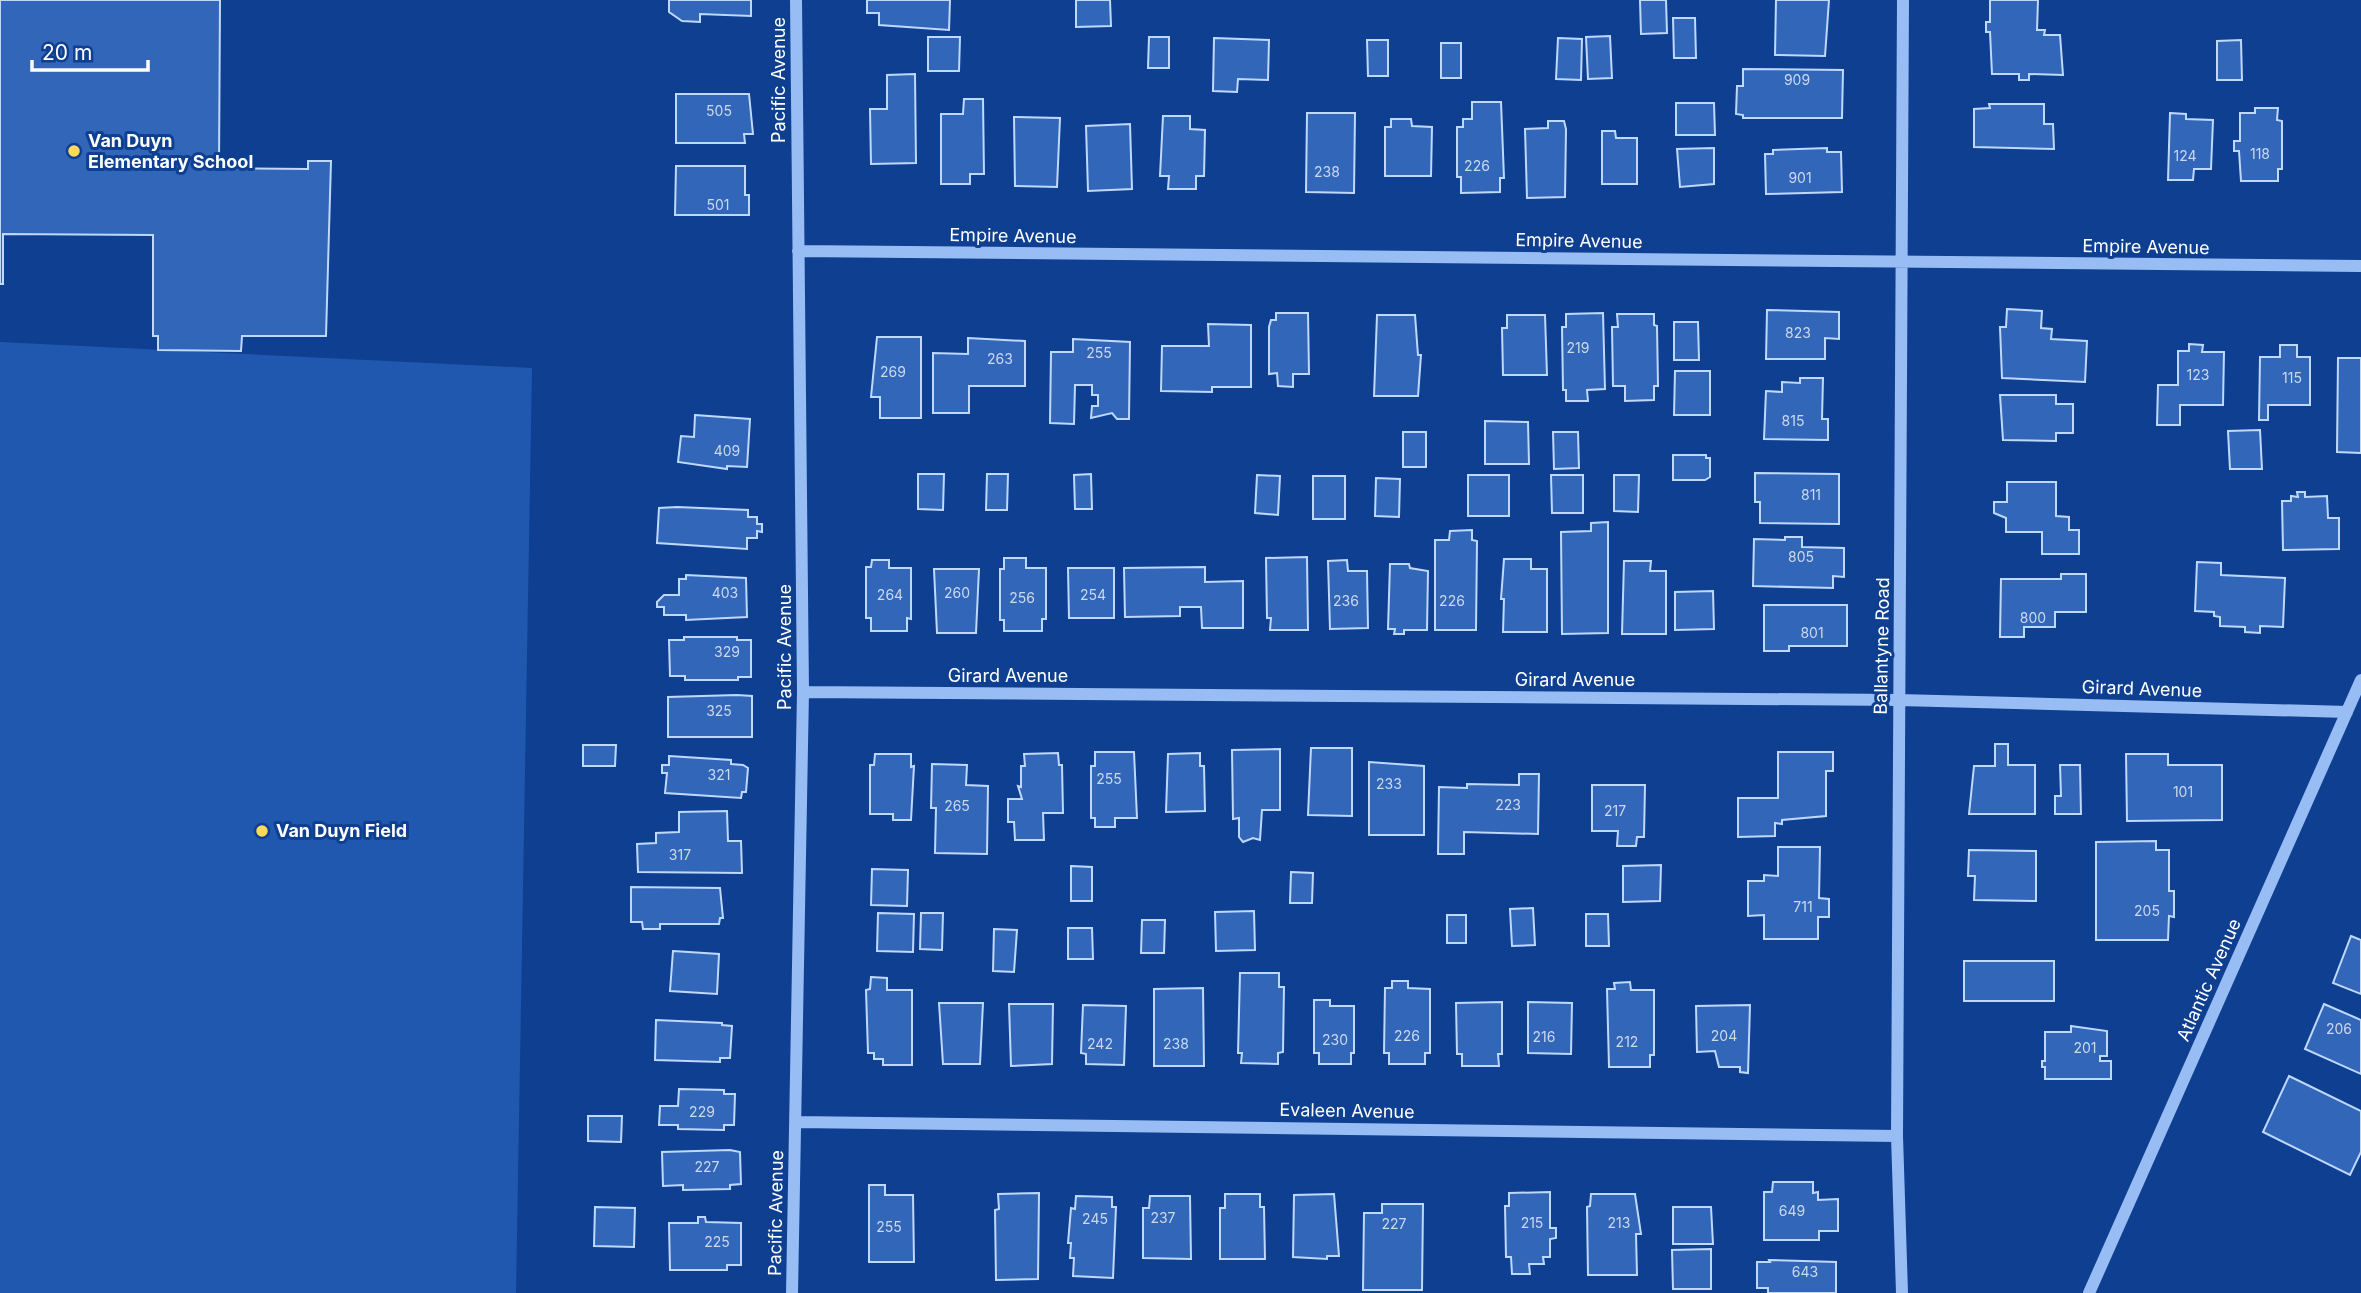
<svg xmlns="http://www.w3.org/2000/svg" width="2361" height="1293" font-family="Inter,sans-serif">
<rect width="100%" height="100%" fill="#0e3f90"/>
<path fill="#2058b0" d="M0,342L532,368L516,1293H0Z"/>
<path fill="#3266b8" stroke="#bfd8fe" stroke-width="2" d="M0,0H220L219,168L308,169V161H331L326,336H242L241,351L158,350V336H153V235L3,234V284H0Z
M669,0H751V16L700,14V22L682,21L669,12Z
M867,0H950L949,30L879,25V13H867Z
M1076,0H1110L1111,26L1076,27Z
M1640,0H1666L1667,33L1641,34Z
M1776,0H1829L1825,56L1775,55Z
M1990,0H2038L2037,30H2045L2044,35H2060L2063,75L2029,74V80H2019V74H1992L1990,32H1986V22H1990Z
M1673,18H1695L1696,58H1674Z
M1610,36L1612,78L1588,79L1586,37Z
M928,37H960L959,71H928Z
M1149,37H1169V68H1148Z
M1214,38L1269,40L1268,80L1238,79L1237,92L1213,91Z
M1558,38L1582,39L1581,80L1556,79Z
M1367,40H1388V76H1368Z
M2241,40L2242,80H2217V41Z
M1441,43H1461V78H1441Z
M1743,69L1843,70L1842,118H1743V115L1736,114L1737,86H1743Z
M915,74L916,163L871,164L870,109H887V75Z
M676,94H749L753,134H744L745,143H676Z
M964,99H983L984,174H970V184H941V114H963Z
M1472,102H1501L1504,178H1500V192L1461,193V177H1457V127H1463V119H1472Z
M1676,103H1714L1715,135H1676Z
M1989,104H2044V124H2053L2054,149L1974,147V109L1990,108Z
M2255,108H2278L2277,120L2282,121V169H2278V181H2241L2239,151H2234V141H2240V113H2255Z
M1307,113H1355L1354,193L1306,192Z
M2170,113L2186,114V119L2213,120L2211,169H2194L2193,180H2168Z
M1163,116H1190V129L1205,130L1204,176H1196V189H1168L1169,176H1160Z
M1014,117L1060,118L1057,187L1015,186Z
M1391,119H1411L1412,126L1432,127L1431,176H1385V127H1391Z
M1548,121H1564L1566,129L1565,197L1527,198L1525,129L1548,128Z
M1130,124L1132,189L1088,191L1086,126Z
M1602,131H1615L1616,138H1637V184H1602Z
M1714,148V184L1680,187L1677,149Z
M1827,148V152H1841L1842,192L1766,194L1765,154H1773V150Z
M676,166H745V195H749V215H675Z
M2007,309L2042,311L2041,328L2052,329L2051,339L2087,341L2085,382L2002,378L2000,327H2006Z
M1767,310L1839,312V339L1825,338V359H1766Z
M1276,313H1308L1309,374H1293V387L1278,386L1277,373L1269,374V327L1271,320H1276Z
M1603,313L1605,389L1587,390L1588,401H1566V390H1563L1562,327H1566V314Z
M1617,314H1654V325L1657,326L1658,386H1654V400L1625,401V386H1613L1612,327H1618Z
M1377,315H1415L1418,355H1421L1418,396H1374Z
M1507,315H1545L1547,375H1503L1502,328H1507Z
M1674,322H1698L1699,360H1674Z
M1208,324L1251,325V387H1212V392L1161,391L1162,346H1209Z
M877,337H921V418H880V397H871Z
M968,338L1025,341V386H969V413H933V353L968,354Z
M1073,339L1130,342L1129,419H1117L1112,413L1091,418L1092,406H1098V395H1092V385H1075L1074,424L1050,423L1051,352H1073Z
M2189,344L2203,345L2202,352H2224L2223,405H2180V425H2157L2158,385H2178V351H2189Z
M2280,345H2297V357H2310V405H2268V420H2259L2260,357H2280Z
M2338,358H2361V453L2337,452Z
M1675,371H1710V415H1674Z
M1800,378H1823L1822,419H1828V440L1764,439L1766,391L1782,392V382L1800,383Z
M2000,395H2056V404H2073V433H2056V441L2003,440Z
M695,415L750,419L747,467L727,466V469L678,462L681,436L694,437Z
M1485,421L1528,422L1529,464H1485Z
M2260,430L2262,469H2230L2228,431Z
M1403,432H1426V467H1403Z
M1553,432H1578L1579,468L1554,469Z
M1673,455H1706V458H1710V477L1705,480H1673Z
M1755,473L1839,474V524L1760,523V502H1755Z
M918,474H944L943,510L918,509Z
M987,474H1008L1007,510H986Z
M1091,474L1092,509H1075L1074,475Z
M1257,475L1280,476L1278,515L1255,513Z
M1468,475H1509V516H1468Z
M1551,475H1583V513H1552Z
M1614,475H1639L1638,512L1614,511Z
M1313,476H1345V519H1313Z
M1376,478L1400,479L1399,517L1375,516Z
M2007,482H2056V516L2069,517V530H2079V554H2042V532H2006V518L1994,513V502H2007Z
M2297,492H2305V497L2327,496L2328,518H2339V549L2283,550L2282,501H2291V496L2298,497Z
M677,507L748,510V517H757V524H762V532L757,531V538H747V549L657,543L659,508Z
M1608,522V633L1562,634L1561,532L1591,531V523Z
M1472,530V540L1477,541L1476,630H1435V540H1449L1450,531Z
M1785,537H1802V547L1844,548V577L1833,576V588L1753,586L1754,539L1785,540Z
M1307,557L1308,630H1270L1271,618H1267L1266,558Z
M1004,558H1026V568H1046V619H1042V631H1004V620H1000V569H1004Z
M1504,559H1531V569H1547V632H1503L1504,599H1501Z
M872,560H889V568H911V619L907,618V631H871V618H866V567H871Z
M1347,560L1348,571H1367L1368,628L1330,629L1328,561Z
M1624,561H1651L1650,571H1666V634H1622Z
M2197,562L2221,563V575L2285,578L2283,627L2260,626V633L2245,632V627L2220,626V617L2214,616V612L2195,611Z
M1390,564H1409L1410,568L1428,571L1427,630H1404V634H1394L1395,629H1388Z
M1205,567V582L1243,581V628H1202L1201,607H1180V616L1125,617L1124,568Z
M1068,568H1114V618H1069Z
M934,569H979L976,633H937Z
M2061,574H2086V612H2055V627H2024V637H2000L2001,579H2061Z
M686,575L746,578L747,617L686,620V615H664V607H657V602L664,595H679V579H686Z
M1713,591L1714,629L1675,630V592Z
M1764,605H1847V646H1789V651H1764Z
M684,637H737V640H751V677H738V680H685V676H670L669,640H684Z
M737,695L752,696V737H668V697Z
M1995,744H2008V765H2035V814H1969L1974,766H1995Z
M583,745H616L615,766H583Z
M1311,748H1352V816L1308,815Z
M1280,749V810H1262L1260,840L1253,838L1243,842L1239,837V818L1233,819L1232,750Z
M1095,752H1134L1137,818H1115V827H1095V818H1091V766H1095Z
M1778,752H1833V771H1826V816L1782,820V824L1775,823V836L1738,837V798H1778Z
M1058,753L1059,765H1062L1063,813H1043L1044,840H1015L1014,822H1008V799H1022L1018,786L1021,787V766H1025L1024,754Z
M1200,753V766H1204L1205,811L1166,812L1168,754Z
M875,754H911V767L914,766L911,820H893V814H870V765H874Z
M2126,754H2168V765H2222V820L2127,821Z
M669,756L731,760V764L743,765L748,768L746,792H742L741,798L665,793L667,773H662V765H669Z
M1369,762L1424,766V835H1369Z
M932,764L967,765L966,785L988,786L987,854L935,853L936,808H931Z
M2060,765H2080L2081,814H2055V796H2061Z
M1519,774H1539L1538,834L1464,832V854H1438L1439,787L1467,788V784L1519,785Z
M1592,785H1645L1644,837H1637L1636,846H1617L1618,831H1592Z
M727,811L728,841H741L742,873L638,872L637,844L656,843V833L679,832V812Z
M2156,841V850H2169V891H2174V917L2169,916L2168,940H2096V842Z
M1778,847H1820L1819,898L1829,899V917H1818V939H1764V915L1748,916V881H1764V875L1778,876Z
M1969,850L2036,851V901L1974,900L1975,876H1968Z
M1661,865L1660,901L1623,902V866Z
M1071,866L1092,867V901H1071Z
M872,869L908,870L907,906L871,905Z
M1291,872L1313,873L1312,903H1290Z
M631,887L720,888L723,918H720L719,924H660V929H643L642,922H631Z
M1533,908L1535,945L1512,946L1510,909Z
M1254,911L1255,950L1216,951L1215,912Z
M878,913L914,914L913,952L877,951Z
M921,913H943L942,950L920,949Z
M1586,914H1608L1609,946H1586Z
M1447,915H1466V943H1447Z
M1142,920H1165L1164,953H1141Z
M1068,928H1092L1093,959H1068Z
M994,929L1017,930L1014,972L993,971Z
M2351,936L2361,940V994L2333,983Z
M673,951L719,954L717,994L670,991Z
M1964,961H2054V1001H1964Z
M1240,973H1279V987H1284L1283,1052L1278,1053V1064L1241,1063L1242,1053H1238Z
M871,977L887,978V990H912V1065H883V1059H874V1053H868L866,990L870,989Z
M1392,981H1408V988L1430,989V1053H1425V1064H1389V1053H1384L1385,988H1392Z
M1630,982L1631,990H1654V1055H1650V1067H1609L1607,989H1615L1614,983Z
M1203,988L1204,1066H1154V989Z
M1314,1000H1330V1006H1354V1053H1351V1064H1319V1053H1314Z
M1502,1002V1054H1498L1499,1066H1462V1054H1457L1456,1003Z
M1528,1002L1572,1003L1571,1054L1528,1053Z
M939,1003H983L980,1064H943Z
M1009,1004H1053L1052,1064L1011,1066Z
M2324,1004L2361,1020V1074L2305,1049Z
M1083,1005L1126,1006L1124,1065L1086,1064V1054L1081,1053Z
M1750,1005L1748,1073L1740,1072V1067H1719L1715,1051L1697,1052L1696,1006Z
M656,1020L722,1023V1025L732,1026L730,1058H720V1062L655,1060Z
M2071,1026L2107,1031V1056H2100V1061H2111V1079H2045V1067H2042V1061H2045V1032H2071Z
M2289,1076L2361,1111V1152L2350,1175L2263,1132Z
M679,1089L724,1090V1094H735L734,1125H724V1130L678,1129V1125H659L660,1106H678Z
M588,1116H622L621,1142L588,1141Z
M730,1150L740,1152L741,1184L730,1185V1189L683,1190V1185L663,1186L662,1152Z
M1773,1182H1813V1193L1818,1192V1200L1838,1199V1231H1819V1240H1764V1192H1772Z
M869,1185H885V1195H913L914,1262H869Z
M1550,1192V1228H1556V1238L1550,1239V1257H1543L1544,1264H1529L1530,1274H1512L1511,1257H1506L1505,1206H1509V1193Z
M1039,1193L1038,1279L996,1280L995,1210L999,1209L998,1194Z
M1225,1194H1260V1207H1264L1265,1259H1220V1208H1225Z
M1334,1194L1339,1256H1327V1259L1293,1257L1294,1195Z
M1591,1194H1635L1641,1234H1636L1637,1275H1588L1587,1207L1590,1206Z
M1076,1196L1112,1197V1207H1116L1113,1278L1073,1276L1074,1258H1070L1071,1243H1068L1071,1208L1075,1209Z
M1150,1196H1190L1191,1259L1143,1258V1208H1149Z
M1382,1204H1423L1422,1290H1363L1364,1213H1382Z
M595,1207L635,1208L634,1247L594,1246Z
M1673,1207H1711L1713,1244H1673Z
M698,1217H705L706,1222L741,1223V1265H727V1270H670L669,1223H698Z
M1711,1249V1289H1673L1672,1250Z
M1769,1260L1836,1262V1293H1768V1288H1757V1262H1770Z"/>
<g fill="none" stroke-linecap="round" stroke-linejoin="round">
<path stroke="#98bcf4" stroke-width="12" d="M798,251L2361,266
M803,692L1899,700L2347,712
M796,1122L1897,1136
M792,1293L803,692L796,0
M1902,1293L1897,1136L1903,0
M2089,1293L2361,680"/>
</g>
<g fill="#ffd95a" stroke="#0e3f90" stroke-width="2.5">
<circle cx="74" cy="151" r="7"/>
<circle cx="262" cy="831" r="7"/>
</g>
<g text-anchor="middle" stroke-width="6" stroke-linejoin="round" paint-order="stroke">
<g font-size="14" fill="#ccd9ed">
<text x="1797" y="85">909</text>
<text x="719" y="116">505</text>
<text x="2260" y="159">118</text>
<text x="2185" y="161">124</text>
<text x="1477" y="171">226</text>
<text x="1327" y="177">238</text>
<text x="1800" y="183">901</text>
<text x="718" y="210">501</text>
<text x="1798" y="338">823</text>
<text x="1578" y="353">219</text>
<text x="1099" y="358">255</text>
<text x="1000" y="364">263</text>
<text x="893" y="377">269</text>
<text x="2198" y="380">123</text>
<text x="2292" y="383">115</text>
<text x="1793" y="426">815</text>
<text x="727" y="456">409</text>
<text x="1811" y="500">811</text>
<text x="1801" y="562">805</text>
<text x="725" y="598">403</text>
<text x="957" y="598">260</text>
<text x="890" y="600">264</text>
<text x="1093" y="600">254</text>
<text x="1022" y="603">256</text>
<text x="1346" y="606">236</text>
<text x="1452" y="606">226</text>
<text x="2033" y="623">800</text>
<text x="1812" y="638">801</text>
<text x="727" y="657">329</text>
<text x="719" y="716">325</text>
<text x="719" y="780">321</text>
<text x="1109" y="784">255</text>
<text x="1389" y="789">233</text>
<text x="2183" y="797">101</text>
<text x="1508" y="810">223</text>
<text x="957" y="811">265</text>
<text x="1615" y="816">217</text>
<text x="680" y="860">317</text>
<text x="1803" y="912">711</text>
<text x="2147" y="916">205</text>
<text x="2339" y="1034">206</text>
<text x="1407" y="1041">226</text>
<text x="1724" y="1041">204</text>
<text x="1544" y="1042">216</text>
<text x="1335" y="1045">230</text>
<text x="1627" y="1047">212</text>
<text x="1100" y="1049">242</text>
<text x="1176" y="1049">238</text>
<text x="2085" y="1053">201</text>
<text x="702" y="1117">229</text>
<text x="707" y="1172">227</text>
<text x="1792" y="1216">649</text>
<text x="1163" y="1223">237</text>
<text x="1095" y="1224">245</text>
<text x="1532" y="1228">215</text>
<text x="1619" y="1228">213</text>
<text x="1394" y="1229">227</text>
<text x="889" y="1232">255</text>
<text x="717" y="1247">225</text>
<text x="1805" y="1277">643</text>
</g>
<g font-size="18" fill="#fff" stroke="#0e3f90">
<text transform="translate(779 80) rotate(-90)" y="6">Pacific Avenue</text>
<text transform="translate(1013 236) rotate(1)" y="6">Empire Avenue</text>
<text transform="translate(1579 241) rotate(1)" y="6">Empire Avenue</text>
<text transform="translate(2146 247) rotate(1)" y="6">Empire Avenue</text>
<text transform="translate(1882 646) rotate(-89)" y="6">Ballantyne Road</text>
<text transform="translate(785 647) rotate(-90)" y="6">Pacific Avenue</text>
<text x="1008" y="682">Girard Avenue</text>
<text x="1575" y="686">Girard Avenue</text>
<text transform="translate(2142 689) rotate(2)" y="6">Girard Avenue</text>
<text transform="translate(2209 980) rotate(-66)" y="6">Atlantic Avenue</text>
<text transform="translate(1347 1111) rotate(1)" y="6">Evaleen Avenue</text>
<text transform="translate(776 1213) rotate(-89)" y="6">Pacific Avenue</text>
</g>
<g font-size="18" font-weight="bold" fill="#fff" stroke="#0e3f90" text-anchor="start">
<text x="88" y="147">Van Duyn<tspan x="88" dy="21">Elementary School</tspan></text>
<text x="276" y="837">Van Duyn Field</text>
</g>
</g>
<path d="M32 60v10h116v-10" fill="none" stroke="#ffffff" stroke-width="3.5"/>
<text x="42" y="60" font-size="21" fill="#ffffff" stroke="#0e3f90" stroke-width="5" paint-order="stroke">20 m</text>
</svg>
